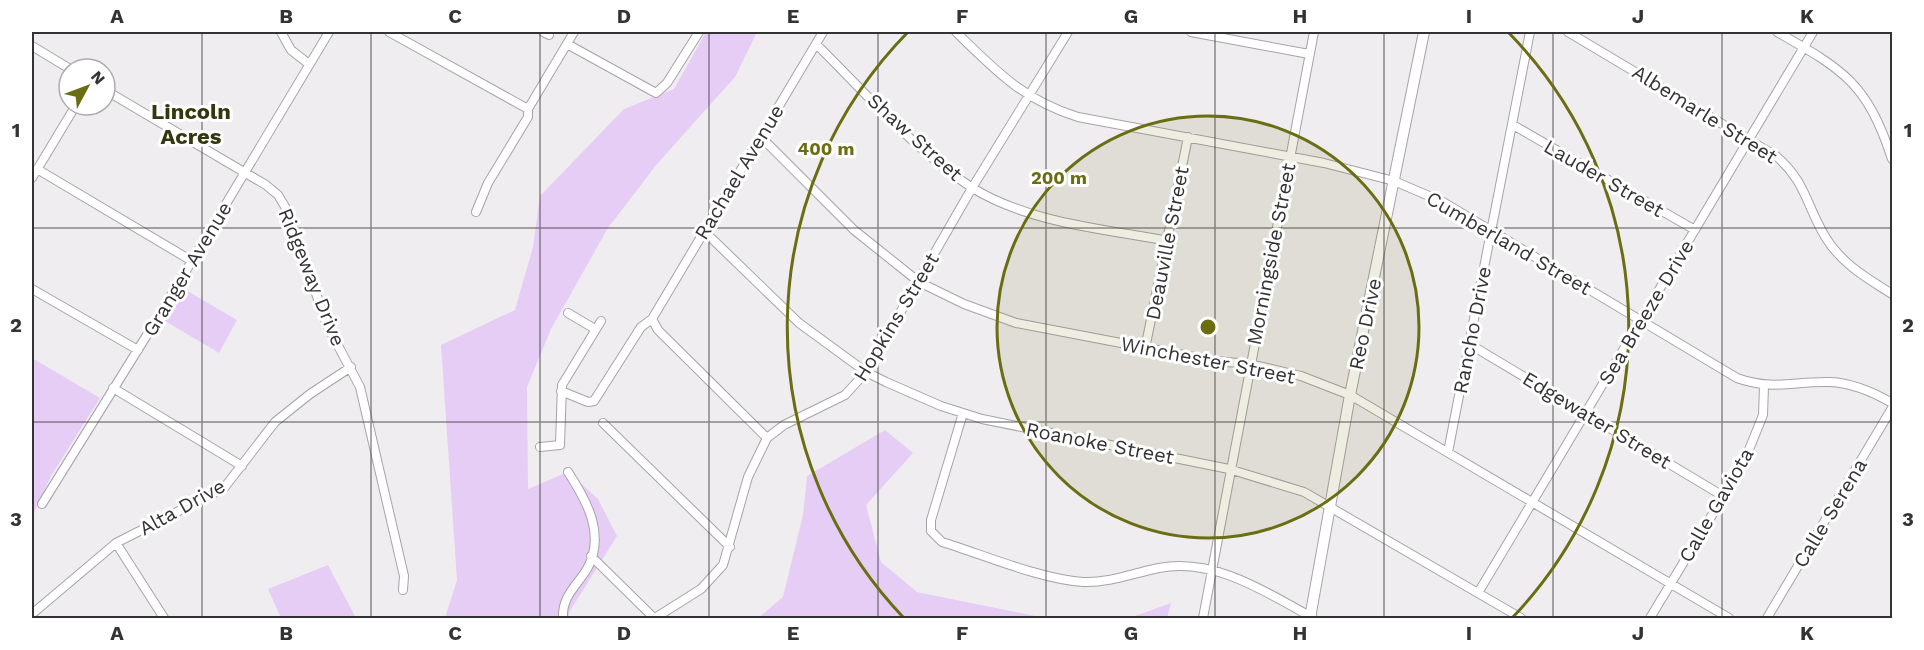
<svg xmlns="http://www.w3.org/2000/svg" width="1924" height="650" font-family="'Work Sans',sans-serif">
<rect width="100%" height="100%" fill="#f0edf1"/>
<path fill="#e6cdf5" d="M706,32H757L735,77L657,164L608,228L551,329L527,387L528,489L568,472L598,499L617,536L570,611L568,618H445L457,580L441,345L515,310L533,247L540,196L624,109L674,89Z
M184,289L237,320L219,353L165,321Z
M32,358L100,398L51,476L32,517Z
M885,430L913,453L866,505L881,562L917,592L1045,618H758L783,597L803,515L807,476Z
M328,565L356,618H281L268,589Z
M1171,603L1167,618H1129Z"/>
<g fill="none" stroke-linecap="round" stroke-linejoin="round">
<defs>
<path id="minor" d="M281,32L291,50L309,64
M389,32L528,109
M543,32L549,35
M956,32C996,71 1023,100 1078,117L1324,163L1394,181L1443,202L1737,378C1773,391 1793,381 1830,382C1853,383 1873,392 1892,403
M1191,32L1309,54
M1568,32L1776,156C1806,181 1807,208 1826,238C1842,264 1867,278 1892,294
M1777,32C1844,70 1867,83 1892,159
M567,44L656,93L667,83L699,32
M816,44C864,91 914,150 971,187C1028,223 1104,229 1169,241
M32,46L70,69
M105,90L266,185L278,195L287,210L327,325L360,387L404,576L403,590
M1513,125L1695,230
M761,137L854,230L919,282L964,304L1016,323L1215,361L1250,364L1301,376L1350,395L1729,618
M37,169L192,261
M32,178L76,105
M476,212L488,183L528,117V109L574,32
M704,231L799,323L866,372L886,382L941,406L982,419L1229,469L1304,492L1521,618
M32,289L138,350
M568,313L595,329
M1471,345L1723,496
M1145,349L1188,137
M113,388L242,466
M561,391L588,402L594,401L641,327L652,319
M963,413L931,520V531L942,542C984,555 1040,579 1083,582C1110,583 1133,573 1159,568C1214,557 1268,593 1313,618
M603,423L730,547
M767,438L658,330L652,319L823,32
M540,447L560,445L562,385L601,321
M1448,452L1530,32
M42,504L160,314L329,32
M116,543L164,618
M591,556L654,618
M1478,593L1813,32
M32,614L116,543L224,488L275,422L310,394L351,367
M563,618C562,596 576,587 587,569C606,535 587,501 568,472
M655,618L701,589L723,565L748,477L767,438L784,425L845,395L866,372L972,188L1068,32
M1203,618L1314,32
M1650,618L1744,462L1763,415L1764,386
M1767,618L1892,408"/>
<path id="major" d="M1310,618L1350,395L1424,32"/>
</defs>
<use href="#minor" stroke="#a6a3a8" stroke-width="10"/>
<use href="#major" stroke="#a6a3a8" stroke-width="12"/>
<use href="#minor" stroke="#fff" stroke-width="8"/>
<use href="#major" stroke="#fff" stroke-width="10"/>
</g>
<path fill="none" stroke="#333234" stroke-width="1.5" stroke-opacity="0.55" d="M202,32V618M371,32V618M540,32V618M709,32V618M878,32V618M1046,32V618M1215,32V618M1384,32V618M1553,32V618M1722,32V618M32,228H1892M32,422H1892"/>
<circle cx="1208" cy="327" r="211" fill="#6a6d11" fill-opacity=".12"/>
<g fill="none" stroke="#6a6d11" stroke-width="3">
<circle cx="1208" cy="327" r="211"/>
<path d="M903 617A421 421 0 0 1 908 32M1508 32A421 421 0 0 1 1513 617"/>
</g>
<g text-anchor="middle" stroke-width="6" stroke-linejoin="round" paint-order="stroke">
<g font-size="20" fill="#333234" stroke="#fff">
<text transform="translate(1705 114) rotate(32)" y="7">Albemarle Street</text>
<text transform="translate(915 137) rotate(42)" y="7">Shaw Street</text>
<text transform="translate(739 172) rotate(-59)" y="7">Rachael Avenue</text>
<text transform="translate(1604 178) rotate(30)" y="7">Lauder Street</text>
<text transform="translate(1167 243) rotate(-79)" y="7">Deauville Street</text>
<text transform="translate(1509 243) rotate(30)" y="7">Cumberland Street</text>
<text transform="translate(1271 254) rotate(-79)" y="7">Morningside Street</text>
<text transform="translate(187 269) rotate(-59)" y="7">Granger Avenue</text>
<text transform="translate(312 277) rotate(68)" y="7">Ridgeway Drive</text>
<text transform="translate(1646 312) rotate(-59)" y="7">Sea Breeze Drive</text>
<text transform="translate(896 317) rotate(-59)" y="7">Hopkins Street</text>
<text transform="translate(1365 324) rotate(-78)" y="7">Reo Drive</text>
<text transform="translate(1472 330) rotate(-79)" y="7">Rancho Drive</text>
<text transform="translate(1208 360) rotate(11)" y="7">Winchester Street</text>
<text transform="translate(1597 420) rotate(31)" y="7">Edgewater Street</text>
<text transform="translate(1100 443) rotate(11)" y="7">Roanoke Street</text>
<text transform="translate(1716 505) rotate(-60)" y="7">Calle Gaviota</text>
<text transform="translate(182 507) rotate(-29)" y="7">Alta Drive</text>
<text transform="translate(1830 513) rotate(-59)" y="7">Calle Serena</text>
</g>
<g font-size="22" font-weight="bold" fill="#34360d" stroke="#fff">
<text x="191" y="119">Lincoln<tspan x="191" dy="25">Acres</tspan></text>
</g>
</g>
<circle cx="1208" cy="327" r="9" fill="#6a6d11" stroke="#fff" stroke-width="3"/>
<g font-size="18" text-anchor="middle" font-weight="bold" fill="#6a6d11" stroke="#fff" stroke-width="6" stroke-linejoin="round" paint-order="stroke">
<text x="826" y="155">400 m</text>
<text x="1059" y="184">200 m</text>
</g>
<rect width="1924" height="650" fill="none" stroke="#ffffff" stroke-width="66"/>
<g transform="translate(87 87) rotate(49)"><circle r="28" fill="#ffffff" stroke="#adadae" stroke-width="1.5"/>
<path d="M0-4.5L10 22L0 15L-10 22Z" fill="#6a6d11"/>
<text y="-9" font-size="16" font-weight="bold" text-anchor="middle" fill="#333234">N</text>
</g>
<rect x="33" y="33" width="1858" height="584" fill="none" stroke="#333234" stroke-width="2"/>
<g font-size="20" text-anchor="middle" font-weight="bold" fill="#333234">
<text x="117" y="23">A</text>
<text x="286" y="23">B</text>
<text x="455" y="23">C</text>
<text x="624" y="23">D</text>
<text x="793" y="23">E</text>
<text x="962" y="23">F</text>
<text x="1131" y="23">G</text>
<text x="1300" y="23">H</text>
<text x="1469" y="23">I</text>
<text x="1638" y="23">J</text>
<text x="1807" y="23">K</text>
<text x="16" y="137">1</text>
<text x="1908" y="137">1</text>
<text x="16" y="332">2</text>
<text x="1908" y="332">2</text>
<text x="16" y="526">3</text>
<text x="1908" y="526">3</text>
<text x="117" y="640">A</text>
<text x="286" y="640">B</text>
<text x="455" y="640">C</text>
<text x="624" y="640">D</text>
<text x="793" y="640">E</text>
<text x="962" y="640">F</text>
<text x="1131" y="640">G</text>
<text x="1300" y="640">H</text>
<text x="1469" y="640">I</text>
<text x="1638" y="640">J</text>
<text x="1807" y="640">K</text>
</g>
</svg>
